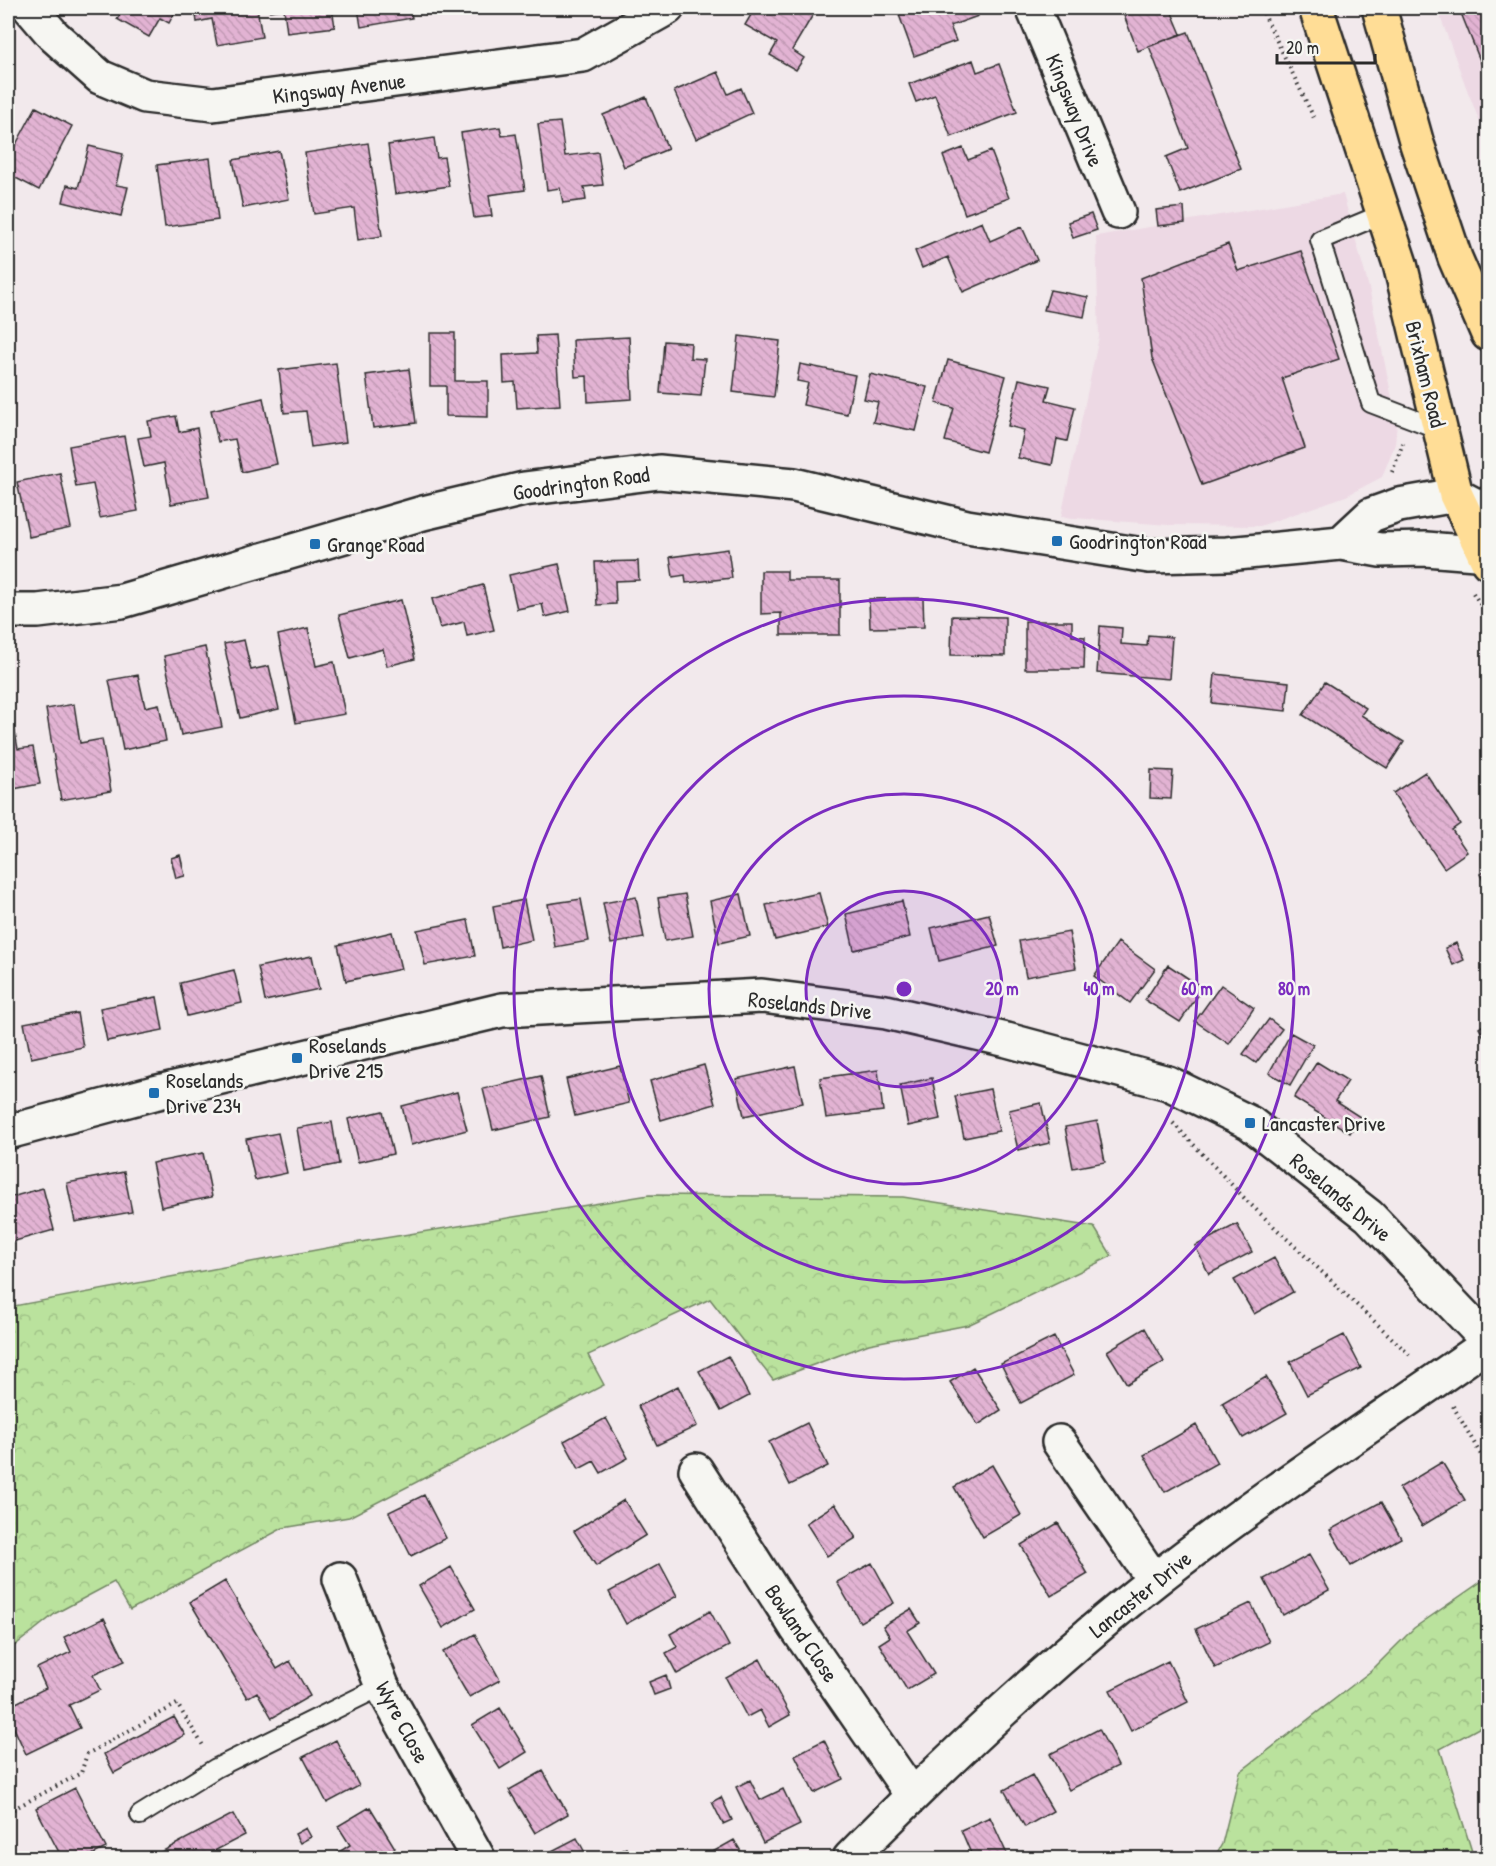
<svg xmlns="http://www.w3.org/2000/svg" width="1496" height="1866" font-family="'Patrick Hand',sans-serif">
<defs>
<pattern id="forest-crowns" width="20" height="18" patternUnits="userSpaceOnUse" patternTransform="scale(1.5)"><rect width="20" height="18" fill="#bae29d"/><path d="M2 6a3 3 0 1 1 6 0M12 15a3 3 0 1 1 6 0" fill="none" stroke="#a0c287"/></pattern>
<pattern id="building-back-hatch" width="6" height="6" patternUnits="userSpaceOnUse" patternTransform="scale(1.5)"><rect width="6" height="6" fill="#e2b3d3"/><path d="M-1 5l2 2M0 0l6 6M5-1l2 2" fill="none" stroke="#c29ab5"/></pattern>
</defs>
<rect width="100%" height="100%" fill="#f2e9ec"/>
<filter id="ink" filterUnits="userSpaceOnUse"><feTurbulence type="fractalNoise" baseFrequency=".0167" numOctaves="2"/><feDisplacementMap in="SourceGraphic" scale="12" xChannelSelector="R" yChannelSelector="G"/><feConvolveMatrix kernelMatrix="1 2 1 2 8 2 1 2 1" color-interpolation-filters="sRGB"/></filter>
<g filter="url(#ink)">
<path fill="#edd9e4" d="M1437,8H1488V143L1466,87Z
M1343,194L1369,288L1397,422L1395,444L1382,477L1346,496L1260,526L1169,525L1061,517L1099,337L1096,236Z"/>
<path fill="url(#forest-crowns)" stroke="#728664" stroke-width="1.5" d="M649,1195L903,1197L1094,1227L1112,1256L968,1325L869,1344L773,1380L710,1299L588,1355L604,1385L349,1517L283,1528L130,1610L114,1582L56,1613L8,1651V1307L354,1243Z
M1488,1577V1723L1440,1749L1474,1858H1214L1222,1844L1240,1772L1371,1671L1414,1628Z"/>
<path fill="url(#building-back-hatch)" stroke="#2b2b2b" stroke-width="1.5" d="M124,8H177L169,23L160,18L149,37L117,19Z
M195,8H257L262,37L217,45L212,19L197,22Z
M269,8H332L335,27L287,33L284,9L269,11Z
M358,8H410L412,18L361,27Z
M448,8H469L470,13L449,15Z
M755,8H817L792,50L804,58L796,70L770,55L777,43L745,25Z
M906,8H975L978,16L950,26L956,41L914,56L898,12L907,10Z
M1121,8H1170L1181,34L1138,51Z
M1459,8H1488V61L1481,63Z
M1188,32L1241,169L1180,193L1166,157L1188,148L1149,46Z
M973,60L977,72L999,64L1017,112L951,137L935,95L916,102L909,84Z
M718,72L728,94L741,88L752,113L696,139L674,91Z
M646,97L668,149L624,167L603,115Z
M36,107L72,126L39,190L8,174V144L14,148Z
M560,122L565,156L598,152L603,185L584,187L586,200L563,203L560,188L547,190L538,124Z
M500,127L502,136L516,134L525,190L489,195L492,216L474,218L461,133Z
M434,138L437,158L444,157L449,186L395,194L388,145Z
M368,143L382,236L358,240L354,208L314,214L305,153Z
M89,146L123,154L116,185L128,187L121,216L63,202L67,185L78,188Z
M963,148L968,160L991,151L1009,198L965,214L943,156Z
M279,151L289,199L243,208L233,160Z
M210,158L218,220L165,227L157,165Z
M1184,207L1185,223L1158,226L1156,210Z
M1091,214L1097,230L1073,238L1068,222Z
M982,222L990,241L1022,227L1037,260L963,292L948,257L922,268L915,251Z
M1228,244L1238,271L1301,251L1339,359L1282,378L1305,448L1202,485L1152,358L1141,278Z
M1050,290L1088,297L1084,317L1044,310Z
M430,333H455V381H488V417L446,416V386H430Z
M555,335L560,405L517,408L515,382L504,383L503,355L537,353L536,336Z
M739,336L780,341L774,397L733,392Z
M629,337L632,399L588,402L587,376L575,377L573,340Z
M664,341L691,343L690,358L705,359L701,396L660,393Z
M948,360L1006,376L985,452L945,441L954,408L936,403Z
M336,363L346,442L311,447L306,411L284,413L279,370Z
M800,364L855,375L847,414L803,405L808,383L797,381Z
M409,369L416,423L373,428L366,375Z
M870,374L927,387L916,431L873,422L878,402L864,399Z
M1019,379L1050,386L1046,400L1075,407L1067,441L1057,439L1052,465L1018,458L1024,430L1008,426Z
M263,398L277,464L242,472L235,439L218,442L211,410Z
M176,416L179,432L197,428L209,497L171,504L164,463L144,467L138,438L151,436L148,421Z
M124,436L138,511L100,518L93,484L76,487L69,446Z
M60,473L71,528L29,537L17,482Z
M728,549L732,578L686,583L685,575L673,577L670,557Z
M638,561L639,580L615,581L616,604L597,605L595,562Z
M559,564L570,611L545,617L542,604L517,609L509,575Z
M761,571H787V580H840V635H781V613L761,614Z
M483,585L494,630L467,636L464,622L440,628L432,599Z
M923,598L924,627L870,628L869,599Z
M401,600L415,659L387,666L383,649L350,658L339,615Z
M952,616L1005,617V656L951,655Z
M1025,621H1072V636L1085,637L1084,669H1025Z
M1100,626L1122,628L1121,644L1147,646L1148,635L1172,637L1169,679L1097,673Z
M308,628L316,666L334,662L345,714L296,723L278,635Z
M244,640L251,670L269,666L279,709L240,718L224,644Z
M205,647L222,727L181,735L164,656Z
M1215,674L1289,682L1286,711L1212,703Z
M138,675L145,707L159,704L166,741L123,750L109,680Z
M1325,682L1366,708L1361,715L1404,742L1387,768L1303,715Z
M74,704L80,743L102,739L111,791L61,800L46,709Z
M11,711L18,749L33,747L40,784L8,790V712Z
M1151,770L1173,771L1171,799L1150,798Z
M1425,772L1460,824L1452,830L1467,852L1444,868L1393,793Z
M180,855L185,876L176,878L171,858Z
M1488,870V890L1480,874Z
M819,893L828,927L775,940L766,905Z
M685,894L693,936L665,941L658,898Z
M741,894L750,936L719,943L710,901Z
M636,897L644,938L611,944L603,903Z
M581,899L589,941L555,947L548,904Z
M524,900L532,940L500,947L493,906Z
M902,901L910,937L854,950L846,914Z
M989,914L998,946L939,961L931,928Z
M468,920L475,956L425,965L417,930Z
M392,932L401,969L346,981L338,945Z
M1069,932L1076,968L1026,977L1019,941Z
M1118,942L1155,969L1130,1003L1094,976Z
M1456,943L1464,960L1453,965L1445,948Z
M312,956L319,989L265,1001L258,967Z
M1168,965L1203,988L1180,1022L1145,1000Z
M234,970L242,1003L187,1016L180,983Z
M1221,985L1254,1008L1229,1044L1195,1021Z
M157,997L163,1030L107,1041L100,1008Z
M77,1013L83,1047L31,1058L24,1023Z
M1269,1019L1282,1029L1256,1063L1243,1054Z
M1488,1022V1041L1487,1042L1479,1028Z
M1291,1033L1313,1045L1290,1085L1269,1073Z
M1317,1062L1348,1081L1335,1101L1360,1117L1350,1133L1294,1098Z
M704,1065L715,1104L661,1120L650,1081Z
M620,1066L629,1103L575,1116L566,1079Z
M795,1066L803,1103L744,1116L736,1079Z
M878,1070L883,1111L826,1118L820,1078Z
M541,1076L550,1117L493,1130L483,1089Z
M932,1078L940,1119L908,1126L900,1085Z
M990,1089L999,1131L964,1138L955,1096Z
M457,1092L467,1130L411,1145L402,1106Z
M1041,1103L1050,1143L1018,1150L1009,1110Z
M383,1111L393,1154L358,1162L348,1119Z
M1097,1121L1105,1162L1073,1168L1065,1127Z
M332,1122L339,1164L304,1171L297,1128Z
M278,1133L287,1173L255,1180L246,1139Z
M203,1153L212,1197L161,1207L152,1163Z
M124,1172L132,1212L75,1222L67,1183Z
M43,1188L54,1230L8,1243V1198Z
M1237,1224L1252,1252L1209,1274L1195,1246Z
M1274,1258L1293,1292L1254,1314L1234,1280Z
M1145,1328L1164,1362L1127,1384L1107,1351Z
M1344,1335L1361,1368L1307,1395L1290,1362Z
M1054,1337L1074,1375L1021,1403L1001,1364Z
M728,1356L749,1396L721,1411L699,1371Z
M973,1367L1001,1410L978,1425L950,1382Z
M1266,1377L1287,1413L1243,1438L1222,1403Z
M678,1386L697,1426L657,1445L638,1406Z
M606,1418L628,1458L601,1473L594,1461L579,1469L564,1441Z
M807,1423L828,1466L790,1485L769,1442Z
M1196,1425L1217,1463L1165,1492L1144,1455Z
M1442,1462L1465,1500L1422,1526L1399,1488Z
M992,1465L1021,1515L983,1537L954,1487Z
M424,1495L446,1538L411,1556L389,1512Z
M624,1500L646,1535L596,1566L574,1531Z
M1381,1502L1401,1538L1351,1566L1330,1530Z
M835,1504L856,1538L827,1556L806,1523Z
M1058,1523L1088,1574L1051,1596L1021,1545Z
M1309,1555L1329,1590L1283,1615L1264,1579Z
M872,1563L894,1603L860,1622L837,1582Z
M660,1564L677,1596L626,1624L609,1592Z
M451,1567L475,1609L443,1628L419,1586Z
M225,1581L277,1669L290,1661L310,1696L272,1718L257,1692L247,1698L190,1602Z
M1251,1603L1269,1642L1215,1668L1196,1629Z
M911,1609L920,1623L907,1631L934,1674L907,1690L879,1644L890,1637L883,1626Z
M710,1611L729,1646L677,1674L666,1653L677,1647L670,1634Z
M104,1618L125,1661L93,1675L100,1690L69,1705L80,1728L26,1754L8,1715V1707L46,1688L37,1668L71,1652L64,1637Z
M475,1634L500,1680L469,1697L443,1652Z
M760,1659L790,1715L769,1727L760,1710L747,1717L726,1678Z
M1168,1661L1188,1702L1131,1731L1110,1690Z
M666,1675L670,1689L654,1695L649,1682Z
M500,1708L527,1752L500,1769L472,1725Z
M174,1717L185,1735L114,1773L104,1754Z
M1099,1729L1118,1766L1069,1790L1050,1754Z
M336,1740L359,1786L327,1803L303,1757Z
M824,1740L843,1779L814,1793L795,1755Z
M543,1771L568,1814L535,1833L509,1790Z
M1032,1775L1053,1811L1025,1827L1004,1790Z
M750,1780L760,1800L783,1789L800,1825L763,1843L736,1787Z
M75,1788L106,1848L86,1858H62L36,1808Z
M721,1797L732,1820L723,1824L712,1802Z
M370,1807L395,1848L379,1858H335L333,1856L350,1845L338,1826Z
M233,1814L245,1835L201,1858H165L161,1852Z
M990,1817L1007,1854L996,1858H973L961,1830Z
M306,1828L311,1837L300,1843L295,1834Z
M577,1838L588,1858H546L544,1855Z
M734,1840L745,1858H702Z
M627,1848L632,1858H608Z"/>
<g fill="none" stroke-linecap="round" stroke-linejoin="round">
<defs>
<path id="service" d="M1385,213L1320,240L1371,403L1439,429
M140,1815L216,1768L382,1686"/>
<path id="minor" d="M30,8L54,36L100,77L145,96L213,104L583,55L667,8
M1033,8L1118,212
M8,1132L154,1093L502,1010L762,996L886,1012L1007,1040L1168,1083L1250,1123L1369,1216L1488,1341
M1059,1442L1154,1580
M696,1470L796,1627L912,1795
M340,1579L382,1686L478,1858
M850,1858C946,1761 1047,1665 1155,1580C1262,1496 1377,1422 1488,1344"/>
<path id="tertiary" d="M1341,543L1371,515L1399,505L1456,495L1488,512
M8,611H38L122,601L423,513L524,489L659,472L794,485L967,527L1149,556L1227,554L1341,543L1380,550L1426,549L1488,554"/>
<path id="primary" d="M1316,8L1400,264L1456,495L1488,562
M1379,8L1417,144L1455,258L1488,334"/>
</defs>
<use href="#service" stroke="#2b2b2b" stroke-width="22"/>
<use href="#minor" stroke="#2b2b2b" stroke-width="38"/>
<use href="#tertiary" stroke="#2b2b2b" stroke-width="38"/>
<use href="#primary" stroke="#2b2b2b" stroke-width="38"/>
<path stroke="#2b2b2b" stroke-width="4" stroke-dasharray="1.5 4.5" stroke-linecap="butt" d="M1261,8L1315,120
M1392,472L1403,443
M1473,593L1488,616
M1173,1123L1249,1203L1412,1357
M1453,1406L1488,1467
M8,1812L81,1773L87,1754L177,1704L204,1747"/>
<use href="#service" stroke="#f6f6f2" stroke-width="18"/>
<use href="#minor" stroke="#f6f6f2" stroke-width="33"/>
<use href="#tertiary" stroke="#f6f6f2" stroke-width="33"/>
<use href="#primary" stroke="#ffdd96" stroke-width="33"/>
</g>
</g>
<circle cx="904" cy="989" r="98" fill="#7b2cbf" fill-opacity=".12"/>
<g fill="none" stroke="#7b2cbf" stroke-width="3">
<circle cx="904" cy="989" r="98"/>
<circle cx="904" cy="989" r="195"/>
<circle cx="904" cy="989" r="293"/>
<circle cx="904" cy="989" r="390"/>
</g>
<g fill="#1f6fb2" stroke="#f6f6f2" stroke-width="2">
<rect x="1051" y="535" width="12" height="12" rx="3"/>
<rect x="309" y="538" width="12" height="12" rx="3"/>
<rect x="291" y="1052" width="12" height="12" rx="3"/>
<rect x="148" y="1087" width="12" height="12" rx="3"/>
<rect x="1244" y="1117" width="12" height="12" rx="3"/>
</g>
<g text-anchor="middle" stroke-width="5" stroke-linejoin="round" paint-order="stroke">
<g font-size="22" fill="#2b2b2b" stroke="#f6f6f2">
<text transform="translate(339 88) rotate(-7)" y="8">Kingsway Avenue</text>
<text transform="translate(1075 110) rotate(68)" y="8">Kingsway Drive</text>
<text transform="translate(1426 374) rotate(76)" y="8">Brixham Road</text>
<text transform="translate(581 483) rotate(-8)" y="8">Goodrington Road</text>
<text transform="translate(810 1005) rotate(6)" y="8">Roselands Drive</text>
<text transform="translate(1341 1197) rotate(40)" y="8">Roselands Drive</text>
<text transform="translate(1140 1594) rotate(-39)" y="8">Lancaster Drive</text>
<text transform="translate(802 1633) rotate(56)" y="8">Bowland Close</text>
<text transform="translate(403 1722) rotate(62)" y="8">Wyre Close</text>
</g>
<g font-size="22" fill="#2b2b2b" stroke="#f6f6f2" text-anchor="start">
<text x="1069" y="549">Goodrington Road</text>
<text x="327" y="552">Grange Road</text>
<text x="309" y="1053">Roselands<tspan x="309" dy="25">Drive 215</tspan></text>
<text x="166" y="1088">Roselands<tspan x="166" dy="25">Drive 234</tspan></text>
<text x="1262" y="1131">Lancaster Drive</text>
</g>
</g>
<circle cx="904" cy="989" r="9" fill="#7b2cbf" stroke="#f6f6f2" stroke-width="3"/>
<g font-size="18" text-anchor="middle" font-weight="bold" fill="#7b2cbf" stroke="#f6f6f2" stroke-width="5" stroke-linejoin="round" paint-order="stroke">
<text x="1002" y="995">20 m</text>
<text x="1099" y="995">40 m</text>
<text x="1197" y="995">60 m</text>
<text x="1294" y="995">80 m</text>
</g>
<rect width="1496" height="1866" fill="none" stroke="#f6f6f2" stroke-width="30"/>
<rect x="15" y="15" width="1466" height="1836" fill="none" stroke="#2b2b2b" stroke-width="2" filter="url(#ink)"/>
<path d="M1277 54v9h98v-9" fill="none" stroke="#2b2b2b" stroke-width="3"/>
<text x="1286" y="54" font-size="18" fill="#2b2b2b" stroke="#f6f6f2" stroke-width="4.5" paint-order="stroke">20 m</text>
</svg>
